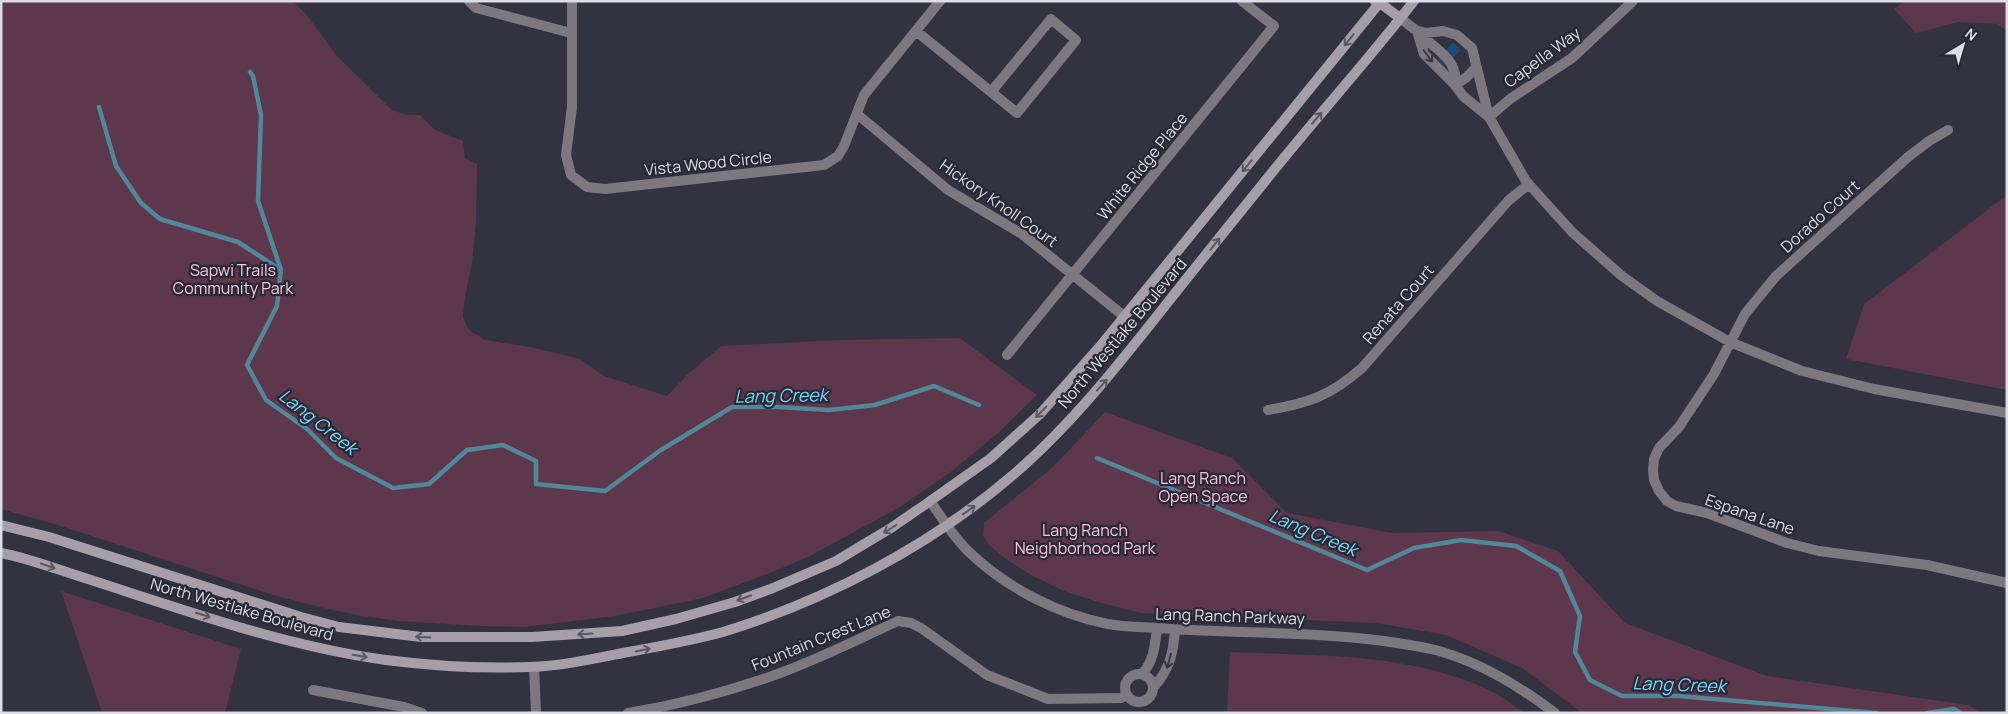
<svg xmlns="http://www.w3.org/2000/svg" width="2008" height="714" font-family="Manrope,sans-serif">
<rect width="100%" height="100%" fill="#323241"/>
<path fill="#5d374b" d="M1,1H293L306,14L337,56L392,110L407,115H420L435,130L463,141L465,158L477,164L476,223L472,263L465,297L463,317L469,330L485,340L530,347L580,359L604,376L667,396L687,375L721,346L839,340L960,338L1037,395L997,434L952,471L900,507L810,556L775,571L703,598L615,616L525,627L480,626L399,621L361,616L319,607L273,595L61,526L1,509Z
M1904,1H2007V31L1997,24L1958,22L1916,33L1894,9Z
M2007,195V390L1846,359L1864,304Z
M1105,412L1232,458L1287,513L1392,533L1498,531L1558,551L1625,623L1767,676L1968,705L1981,713H1582L1522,668L1446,635L1375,623L1141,613L1098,602L1064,591L1031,575L1006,559L989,545L983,536L984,523L1054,466Z
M61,591L241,649L225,713H102Z
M1230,652C1318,656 1408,652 1489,690C1501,696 1513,705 1524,713H1227Z"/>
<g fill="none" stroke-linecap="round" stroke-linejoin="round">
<path stroke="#528799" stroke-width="4.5" d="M250,72L253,76L261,115L258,201L281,270L277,306L247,365L266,400L307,429L336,458L393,488L429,484L467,450L503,445L536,461V484L605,491L661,450L732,407H777L829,410L875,405L934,386L979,405
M99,107L116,166L141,203L160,219L238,242L281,270
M1097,458L1367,570L1414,548L1461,540L1516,546L1560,571L1580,616L1575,652L1590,680L1622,696H1679L1876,713
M1927,713L1954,709L1961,713"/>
</g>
<path fill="#1b497a" d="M1453,42L1461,50L1444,66L1438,60Z"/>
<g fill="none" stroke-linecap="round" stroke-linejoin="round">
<path stroke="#7d787f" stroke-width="10" d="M469,1L476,8L571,33
M572,1V107L566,155L571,175L587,187L605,189L824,165L838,156L844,146L864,95L940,1
M1400,18L1417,31L1424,54L1455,85L1463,96L1489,117
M916,31L1017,113L1076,40L1051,19L991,92
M1417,31L1426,33L1443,31L1457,35L1472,48L1489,117L1526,181L1572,232L1622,276L1657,301L1730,342L1802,371L1874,389L2007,413
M1417,32C1434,48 1459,59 1455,85
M1455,85L1467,77L1476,67
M857,114L948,190L1022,234L1124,316
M1489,117L1510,99L1572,58L1633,1
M1948,130L1929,141L1908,157L1776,276L1745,314L1714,374L1679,427L1659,448L1654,459L1653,470L1654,480L1659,491L1667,501L1676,506L1707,513L1787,543L1819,551L1927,565L2007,583
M1007,355L1274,26L1242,1
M1268,410C1309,403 1330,396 1362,368L1508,201L1529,184
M930,501C942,518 954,538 969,552C1007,588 1057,614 1108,624C1124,627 1141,627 1157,628C1233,634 1309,631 1384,641C1402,644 1421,646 1439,651C1482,663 1520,687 1555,713
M534,667L536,713
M1142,674C1154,661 1155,645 1157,628
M1125 688a14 14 0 1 1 28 0a14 14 0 1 1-28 0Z
M1153,688C1170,669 1173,654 1175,630
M313,690L404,707L422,713
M628,713C677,705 726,692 772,676C815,661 856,640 898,621L911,623L921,628L987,675L1048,699L1121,698L1127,695"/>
<path stroke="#a69ea9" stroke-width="10" d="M1375,1L1380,3L1400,18
M1,525L49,537L301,617L339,627L421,637H532L622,631L676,619L735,602L773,588L836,561L891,528L926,504L991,458L1040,414L1102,344L1381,1
M1,553C32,559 61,571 91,580C187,611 285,646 386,660C433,666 482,669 530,667C561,666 593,659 623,653C656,647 690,641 723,632C827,600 930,546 1013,475C1069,427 1115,369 1161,311C1194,269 1228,227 1262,185C1311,123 1365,64 1414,1"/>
</g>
<defs><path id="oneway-shaft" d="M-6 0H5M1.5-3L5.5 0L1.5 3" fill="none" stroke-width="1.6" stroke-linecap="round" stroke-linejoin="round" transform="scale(1.25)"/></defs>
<g stroke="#5a5765">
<use href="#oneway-shaft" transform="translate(1349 40) rotate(129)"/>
<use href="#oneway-shaft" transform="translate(1317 118) rotate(-50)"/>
<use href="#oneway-shaft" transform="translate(1247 166) rotate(129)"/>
<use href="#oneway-shaft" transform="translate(1215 244) rotate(-51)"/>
<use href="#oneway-shaft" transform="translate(1102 385) rotate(-48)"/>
<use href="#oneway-shaft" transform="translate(1041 412) rotate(134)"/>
<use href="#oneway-shaft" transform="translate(969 510) rotate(-36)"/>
<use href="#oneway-shaft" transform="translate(890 529) rotate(148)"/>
<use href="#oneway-shaft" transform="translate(48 566) rotate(19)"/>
<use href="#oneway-shaft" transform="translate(744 598) rotate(161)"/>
<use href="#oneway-shaft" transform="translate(203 615) rotate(17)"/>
<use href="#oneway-shaft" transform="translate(585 634) rotate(176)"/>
<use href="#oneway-shaft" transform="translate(423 637) rotate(-177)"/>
<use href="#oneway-shaft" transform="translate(643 650) rotate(-11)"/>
<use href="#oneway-shaft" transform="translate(360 656) rotate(10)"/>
</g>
<g stroke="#393845">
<use href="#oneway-shaft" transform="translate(1428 56) rotate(53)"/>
<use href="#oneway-shaft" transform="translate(1169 661) rotate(105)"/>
</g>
<g text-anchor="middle" stroke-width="4.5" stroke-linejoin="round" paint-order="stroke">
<g font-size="16" fill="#dddde7" stroke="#282837">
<text transform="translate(1542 57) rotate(-36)" y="6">Capella Way</text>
<text transform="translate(708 163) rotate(-6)" y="6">Vista Wood Circle</text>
<text transform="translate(1142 166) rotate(-51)" y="6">White Ridge Place</text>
<text transform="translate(999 203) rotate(35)" y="6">Hickory Knoll Court</text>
<text transform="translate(1820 216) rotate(-42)" y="6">Dorado Court</text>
<text transform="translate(1398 304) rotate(-49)" y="6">Renata Court</text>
<text transform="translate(1122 333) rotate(-50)" y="6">North Westlake Boulevard</text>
<text transform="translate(1750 514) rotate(19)" y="6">Espana Lane</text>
<text transform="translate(242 609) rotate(16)" y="6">North Westlake Boulevard</text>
<text transform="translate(1230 616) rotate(2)" y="6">Lang Ranch Parkway</text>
<text transform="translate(821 638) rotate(-22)" y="6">Fountain Crest Lane</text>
</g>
<g font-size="16" fill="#ffc4e1" stroke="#282837">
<text x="233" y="276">Sapwi Trails<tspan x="233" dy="18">Community Park</tspan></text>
<text x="1203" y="484">Lang Ranch<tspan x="1203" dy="18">Open Space</tspan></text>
<text x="1085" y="536">Lang Ranch<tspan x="1085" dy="18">Neighborhood Park</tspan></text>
</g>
<g font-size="18" font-style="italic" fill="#76d7f6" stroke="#282837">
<text transform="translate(781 396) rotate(-1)" y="6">Lang Creek</text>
<text transform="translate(318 422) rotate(38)" y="6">Lang Creek</text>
<text transform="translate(1313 533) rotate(23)" y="6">Lang Creek</text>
<text transform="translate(1679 685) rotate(2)" y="6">Lang Creek</text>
</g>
</g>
<rect width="2008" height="714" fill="none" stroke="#dddde7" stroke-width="5"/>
<g transform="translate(1963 45) rotate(38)" stroke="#282837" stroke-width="4" paint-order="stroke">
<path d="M0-4L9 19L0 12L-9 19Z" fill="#dddde7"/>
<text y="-8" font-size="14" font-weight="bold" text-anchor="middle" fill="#dddde7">N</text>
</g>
</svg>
